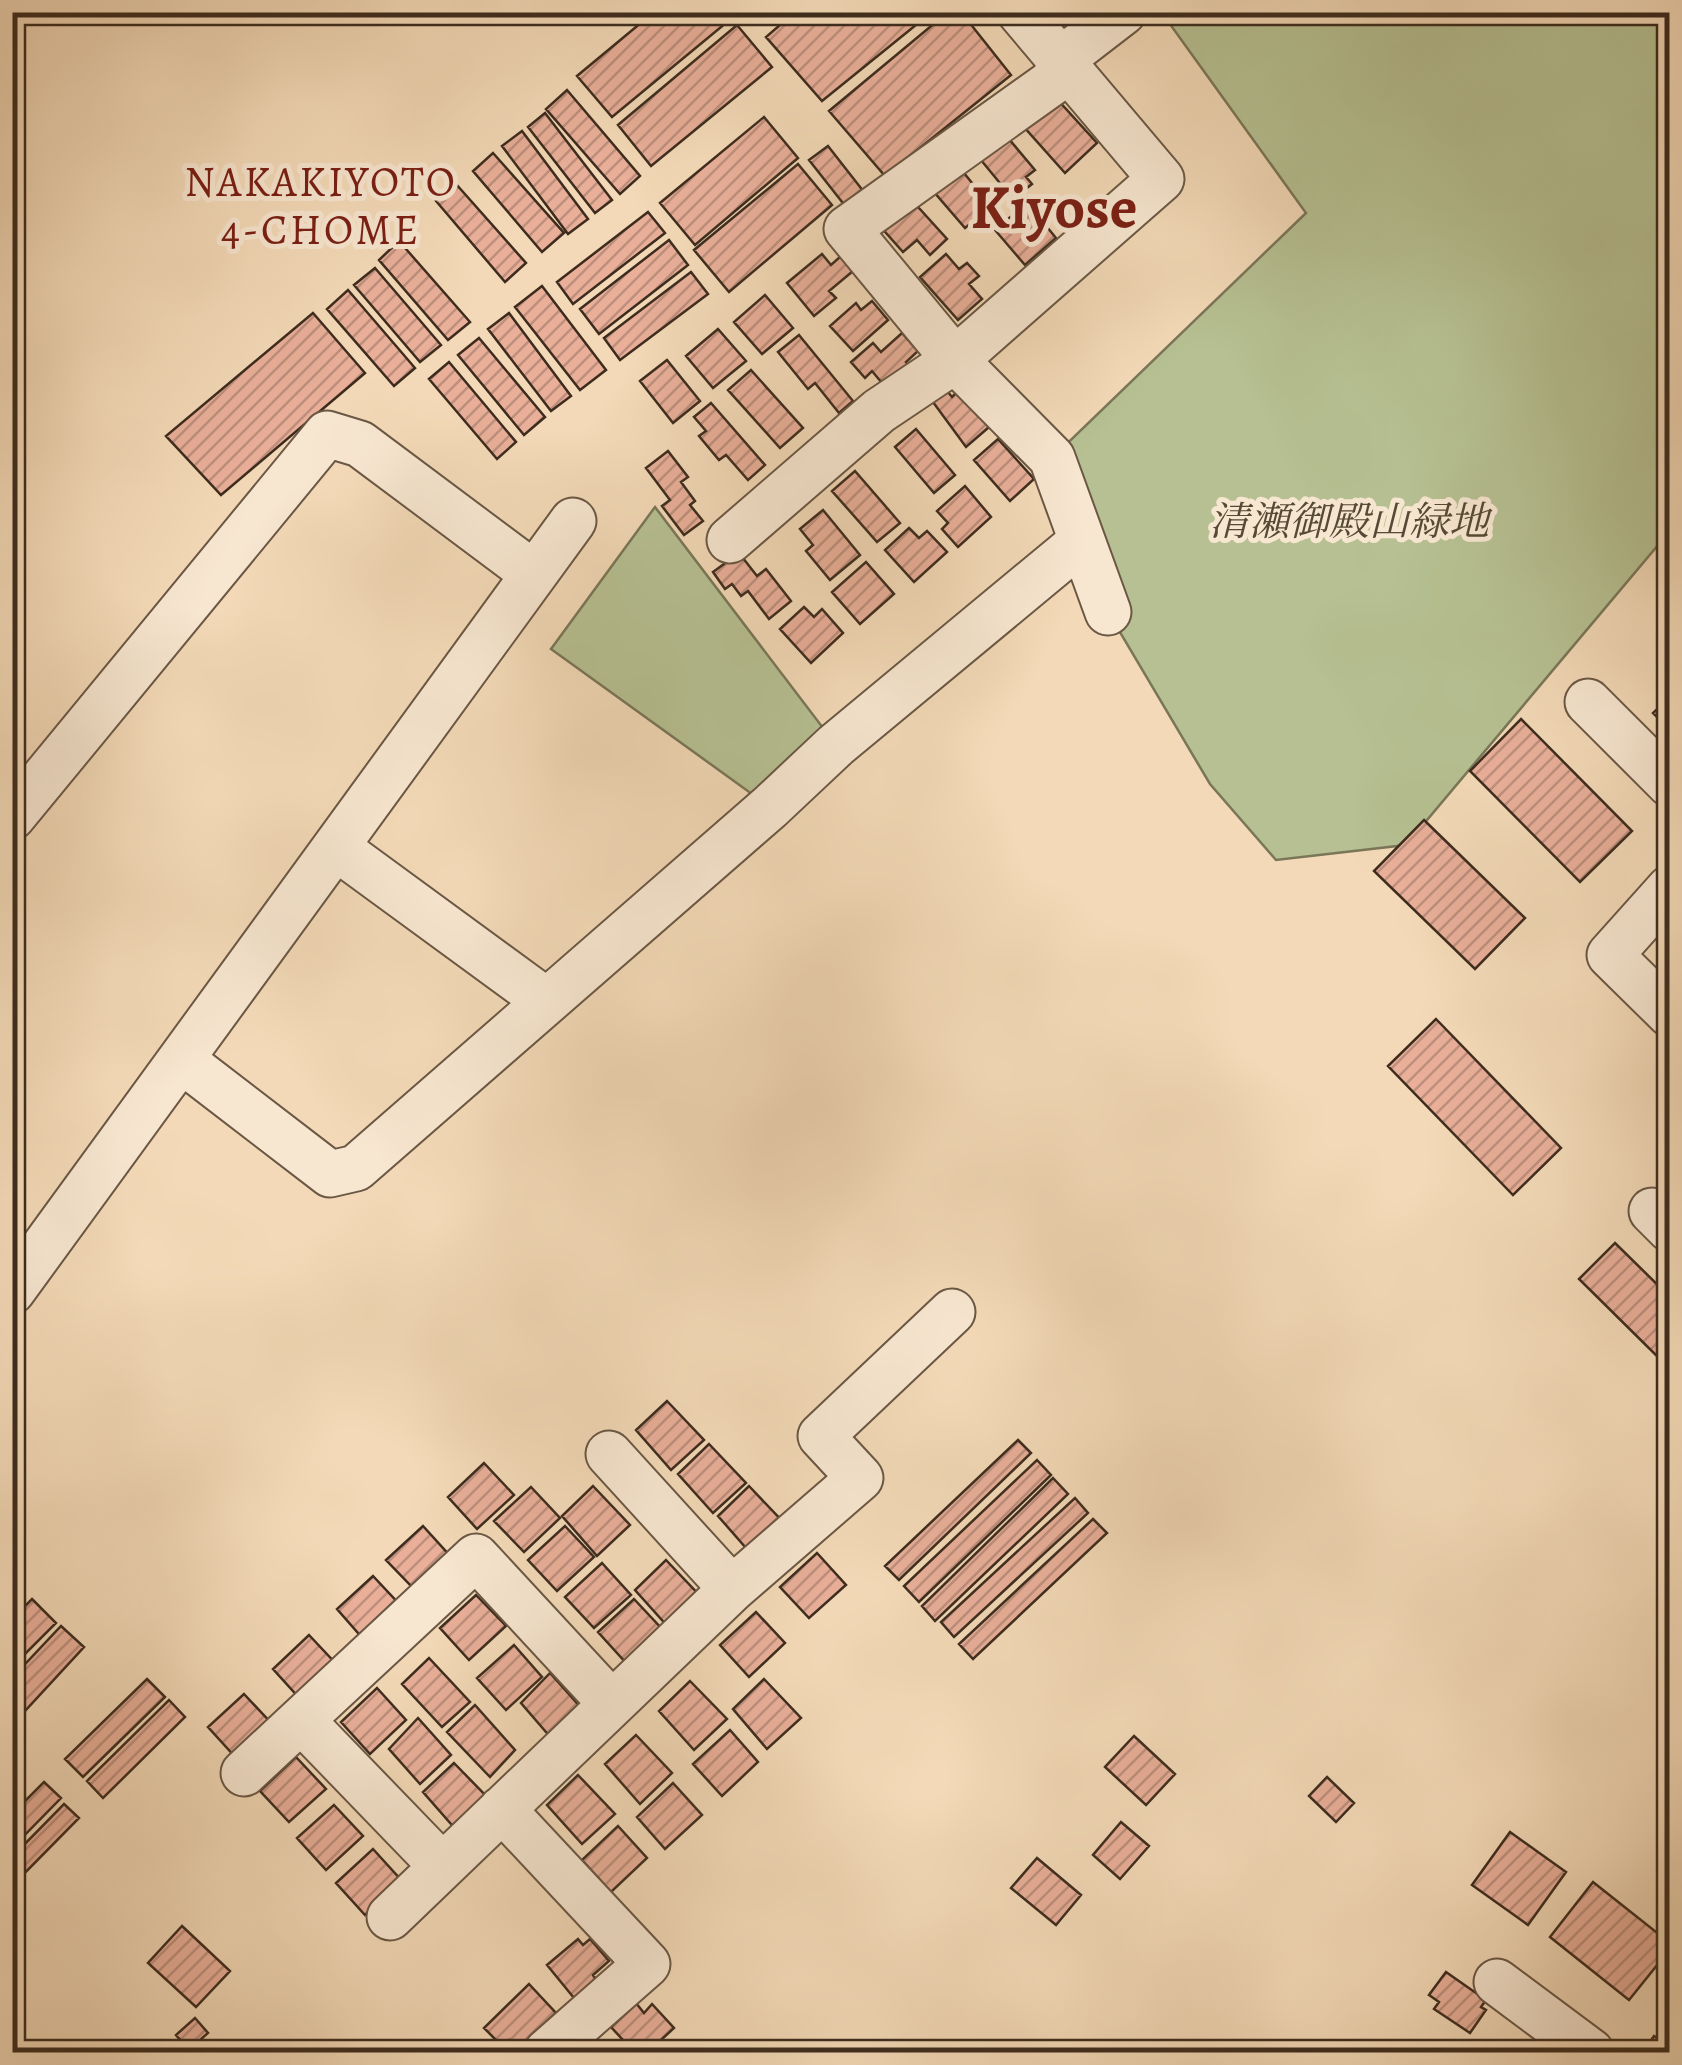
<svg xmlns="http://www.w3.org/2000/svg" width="1682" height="2065" font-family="Alegreya,'Noto Serif JP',serif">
<defs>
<pattern id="building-hatch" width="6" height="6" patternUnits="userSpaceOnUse" patternTransform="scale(2.5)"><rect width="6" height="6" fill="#e9af99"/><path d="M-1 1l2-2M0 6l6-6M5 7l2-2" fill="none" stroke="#be8f7c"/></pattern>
</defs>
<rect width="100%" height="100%" fill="#f3d9b7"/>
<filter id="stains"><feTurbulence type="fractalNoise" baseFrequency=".002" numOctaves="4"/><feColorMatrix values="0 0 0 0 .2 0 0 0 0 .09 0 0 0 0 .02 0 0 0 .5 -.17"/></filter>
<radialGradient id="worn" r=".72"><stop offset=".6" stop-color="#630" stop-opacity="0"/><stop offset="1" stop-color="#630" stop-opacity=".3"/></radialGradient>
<path fill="#b6c092" stroke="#7a7658" stroke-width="2.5" d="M1162,13H1669V532L1406,845L1276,860L1210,784L1108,612L1052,458L1306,213Z
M655,507L836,745L770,807L551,649Z"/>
<path fill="url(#building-hatch)" stroke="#3d2c1e" stroke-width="2.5" d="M654,12H728L732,18L612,117L577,76Z
M795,12H932L822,101L766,37Z
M948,12H961L1011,75L885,176L829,111Z
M737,25L772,67L651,166L618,125Z
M567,90L640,176L620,194L546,109Z
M1056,98L1097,143L1065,173L1024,127Z
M545,113L612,200L595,213L528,127Z
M764,117L798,158L695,245L660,203Z
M522,131L588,219L568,234L502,146Z
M1003,132L1035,170L1026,177L1032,184L1013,199L976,154Z
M828,146L864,192L846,207L809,160Z
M493,153L564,233L542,252L473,171Z
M798,164L832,205L729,292L694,250Z
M960,168L984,198L978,204L985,212L965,228L928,185Z
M456,184L526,263L505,282L436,201Z
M909,197L947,239L930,255L917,240L903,252L879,225Z
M1034,197L1050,216L1043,222L1056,238L1025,265L995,230Z
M648,212L665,233L573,304L557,282Z
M669,240L688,265L599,334L580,309Z
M399,241L470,322L448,340L379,260Z
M822,254L831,265L841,256L853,271L829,291L836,298L814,316L787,283Z
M946,254L959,269L967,263L979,276L969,284L982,299L958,320L920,277Z
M375,268L441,345L420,362L354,285Z
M691,272L708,294L620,360L604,338Z
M542,286L606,370L580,390L515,307Z
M348,290L415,368L394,386L327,309Z
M765,295L793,328L762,354L734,322Z
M872,301L888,320L853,351L830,326L856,303L861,310Z
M313,313L365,373L221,495L166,436Z
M509,313L571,396L551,411L488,329Z
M718,329L746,361L713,388L686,356Z
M902,333L918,351L906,362L911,368L887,389L872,371L865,378L851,362L873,343L881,352Z
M799,335L853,401L839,413L815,383L808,389L778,352Z
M479,338L545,417L524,435L458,355Z
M667,360L700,401L673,423L640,381Z
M449,362L516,442L497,459L429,379Z
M751,370L803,428L780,448L728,390Z
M943,386L952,397L958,391L989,427L966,447L930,398Z
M711,403L765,465L748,480L726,455L719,460L699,436L706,431L694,417Z
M916,429L955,475L934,493L895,447Z
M998,439L1034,479L1010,501L974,460Z
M668,451L688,477L681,482L695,501L690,505L703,521L684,535L662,506L670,500L646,468Z
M855,471L900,523L877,542L832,491Z
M965,486L991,517L958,547L942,529L948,523L937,511Z
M823,510L860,555L830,580L806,551L813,545L800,529Z
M909,528L919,538L927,531L947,552L914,582L885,550Z
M739,553L757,576L766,569L791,601L769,619L748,591L741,596L732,584L725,589L713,572Z
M866,562L894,594L860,624L832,592Z
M804,607L814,617L822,609L843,633L811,663L780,629Z
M1670,697V730L1653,713Z
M1521,719L1632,831L1580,882L1470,771Z
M1424,820L1525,918L1475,969L1374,871Z
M1436,1019L1561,1148L1513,1195L1388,1066Z
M1615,1243L1670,1297V1369L1579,1279Z
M667,1401L704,1440L671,1470L636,1430Z
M1018,1440L1031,1453L899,1580L885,1566Z
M709,1444L746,1483L713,1513L678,1474Z
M1037,1460L1051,1475L919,1602L904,1586Z
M484,1463L514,1495L477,1529L448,1497Z
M1053,1478L1068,1494L935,1621L922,1606Z
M593,1486L630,1525L597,1556L562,1516Z
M749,1486L786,1525L753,1556L718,1516Z
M531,1487L560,1518L524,1552L494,1521Z
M1075,1498L1088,1513L954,1637L941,1622Z
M1093,1519L1107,1533L973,1659L959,1644Z
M423,1526L452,1558L416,1591L386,1560Z
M565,1526L594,1557L557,1591L528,1560Z
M817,1553L846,1585L809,1618L780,1587Z
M666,1560L703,1599L670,1629L635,1590Z
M602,1563L631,1595L594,1628L565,1597Z
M373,1576L402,1607L365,1641L337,1609Z
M476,1595L506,1626L469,1660L440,1628Z
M32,1599L56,1623L12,1667V1619Z
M634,1599L663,1630L627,1664L598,1632Z
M756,1612L785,1643L749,1677L720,1645Z
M61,1626L84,1647L12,1725V1678Z
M309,1635L339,1667L302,1701L273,1669Z
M514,1645L542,1677L506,1710L477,1678Z
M429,1658L470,1702L442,1727L402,1684Z
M550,1673L583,1710L552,1739L521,1703Z
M147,1679L165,1697L83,1777L65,1759Z
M764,1679L801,1718L767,1749L733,1709Z
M690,1681L727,1719L694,1750L659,1711Z
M377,1688L406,1720L370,1754L341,1722Z
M244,1694L273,1725L237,1759L208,1727Z
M169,1700L185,1717L103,1798L87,1781Z
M475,1705L515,1750L490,1777L447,1732Z
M418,1718L451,1755L420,1784L389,1749Z
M730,1730L758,1762L722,1796L693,1764Z
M636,1735L672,1773L640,1804L605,1764Z
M1134,1736L1175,1774L1146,1805L1105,1767Z
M296,1757L326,1789L289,1822L260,1791Z
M454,1763L491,1801L458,1832L423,1792Z
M578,1775L615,1814L582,1844L547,1805Z
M1327,1777L1354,1803L1336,1822L1309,1796Z
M44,1782L61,1798L12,1848V1814Z
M673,1783L702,1815L665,1849L637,1817Z
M64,1804L79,1818L12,1886V1857Z
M334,1805L363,1836L326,1870L297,1838Z
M1121,1822L1149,1846L1120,1879L1093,1855Z
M618,1826L647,1858L611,1892L582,1860Z
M1510,1832L1566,1872L1528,1925L1472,1885Z
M373,1849L402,1881L365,1915L336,1883Z
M1037,1858L1081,1895L1056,1925L1011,1888Z
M1593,1882L1670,1943V1949L1629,2000L1550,1937Z
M182,1926L230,1971L196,2007L148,1963Z
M578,1939L583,1945L590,1939L609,1961L593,1975L596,1980L574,1998L547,1965Z
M1446,1972L1486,2000L1481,2007L1486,2010L1470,2033L1434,2009L1439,2002L1429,1995Z
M529,1984L556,2013L518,2050L509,2040L502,2046L484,2028Z
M636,2003L644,2013L652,2004L674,2028L648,2052H634L611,2027Z
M195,2018L208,2033L189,2050L176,2035Z
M1654,2036L1670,2047V2052H1643Z"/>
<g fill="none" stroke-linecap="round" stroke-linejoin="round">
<defs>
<path id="minor" d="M730,540L879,411L955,360L1161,179L1020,12
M1108,612L1052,458L955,360L847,229L1054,81L1062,59L1123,12
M1588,702L1670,784
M12,817L327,434L360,444L534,574
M337,848L546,1001
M1670,888L1610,955L1670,1014
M183,1061L330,1174L356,1168L770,807L836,745L1082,541
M1652,1211L1670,1229
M12,1291L573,521
M609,1454L732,1589
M301,1720L442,1866
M244,1773L476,1557L612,1704
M502,1809L647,1964L547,2052
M390,1917L732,1589L860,1478L821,1436L952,1312
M1497,1982L1591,2052"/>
</defs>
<use href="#minor" stroke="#6a5744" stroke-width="49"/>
<use href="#minor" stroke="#f7e6d0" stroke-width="45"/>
</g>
<g text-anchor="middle" stroke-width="10" stroke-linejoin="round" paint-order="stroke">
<g font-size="40" font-style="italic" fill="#554a35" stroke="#f7e6d0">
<text x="1349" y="535">清瀬御殿山緑地</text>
</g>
<g font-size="42" letter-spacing="2.5" fill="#7a1f14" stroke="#f7e6d0">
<text x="321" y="196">NAKAKIYOTO<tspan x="321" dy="48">4-CHOME</tspan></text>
</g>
<g font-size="60" font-weight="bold" fill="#7a1f14" stroke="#f7e6d0">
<text x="1054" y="228">Kiyose</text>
</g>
</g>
<rect width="1682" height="2065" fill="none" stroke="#f3d9b7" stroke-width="50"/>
<rect x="15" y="15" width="1652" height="2035" fill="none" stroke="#3d2c1e" stroke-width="5"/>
<rect x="25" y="25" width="1632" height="2015" fill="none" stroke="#3d2c1e" stroke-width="2.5"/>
<rect width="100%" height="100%" filter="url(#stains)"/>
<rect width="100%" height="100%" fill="url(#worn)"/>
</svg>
